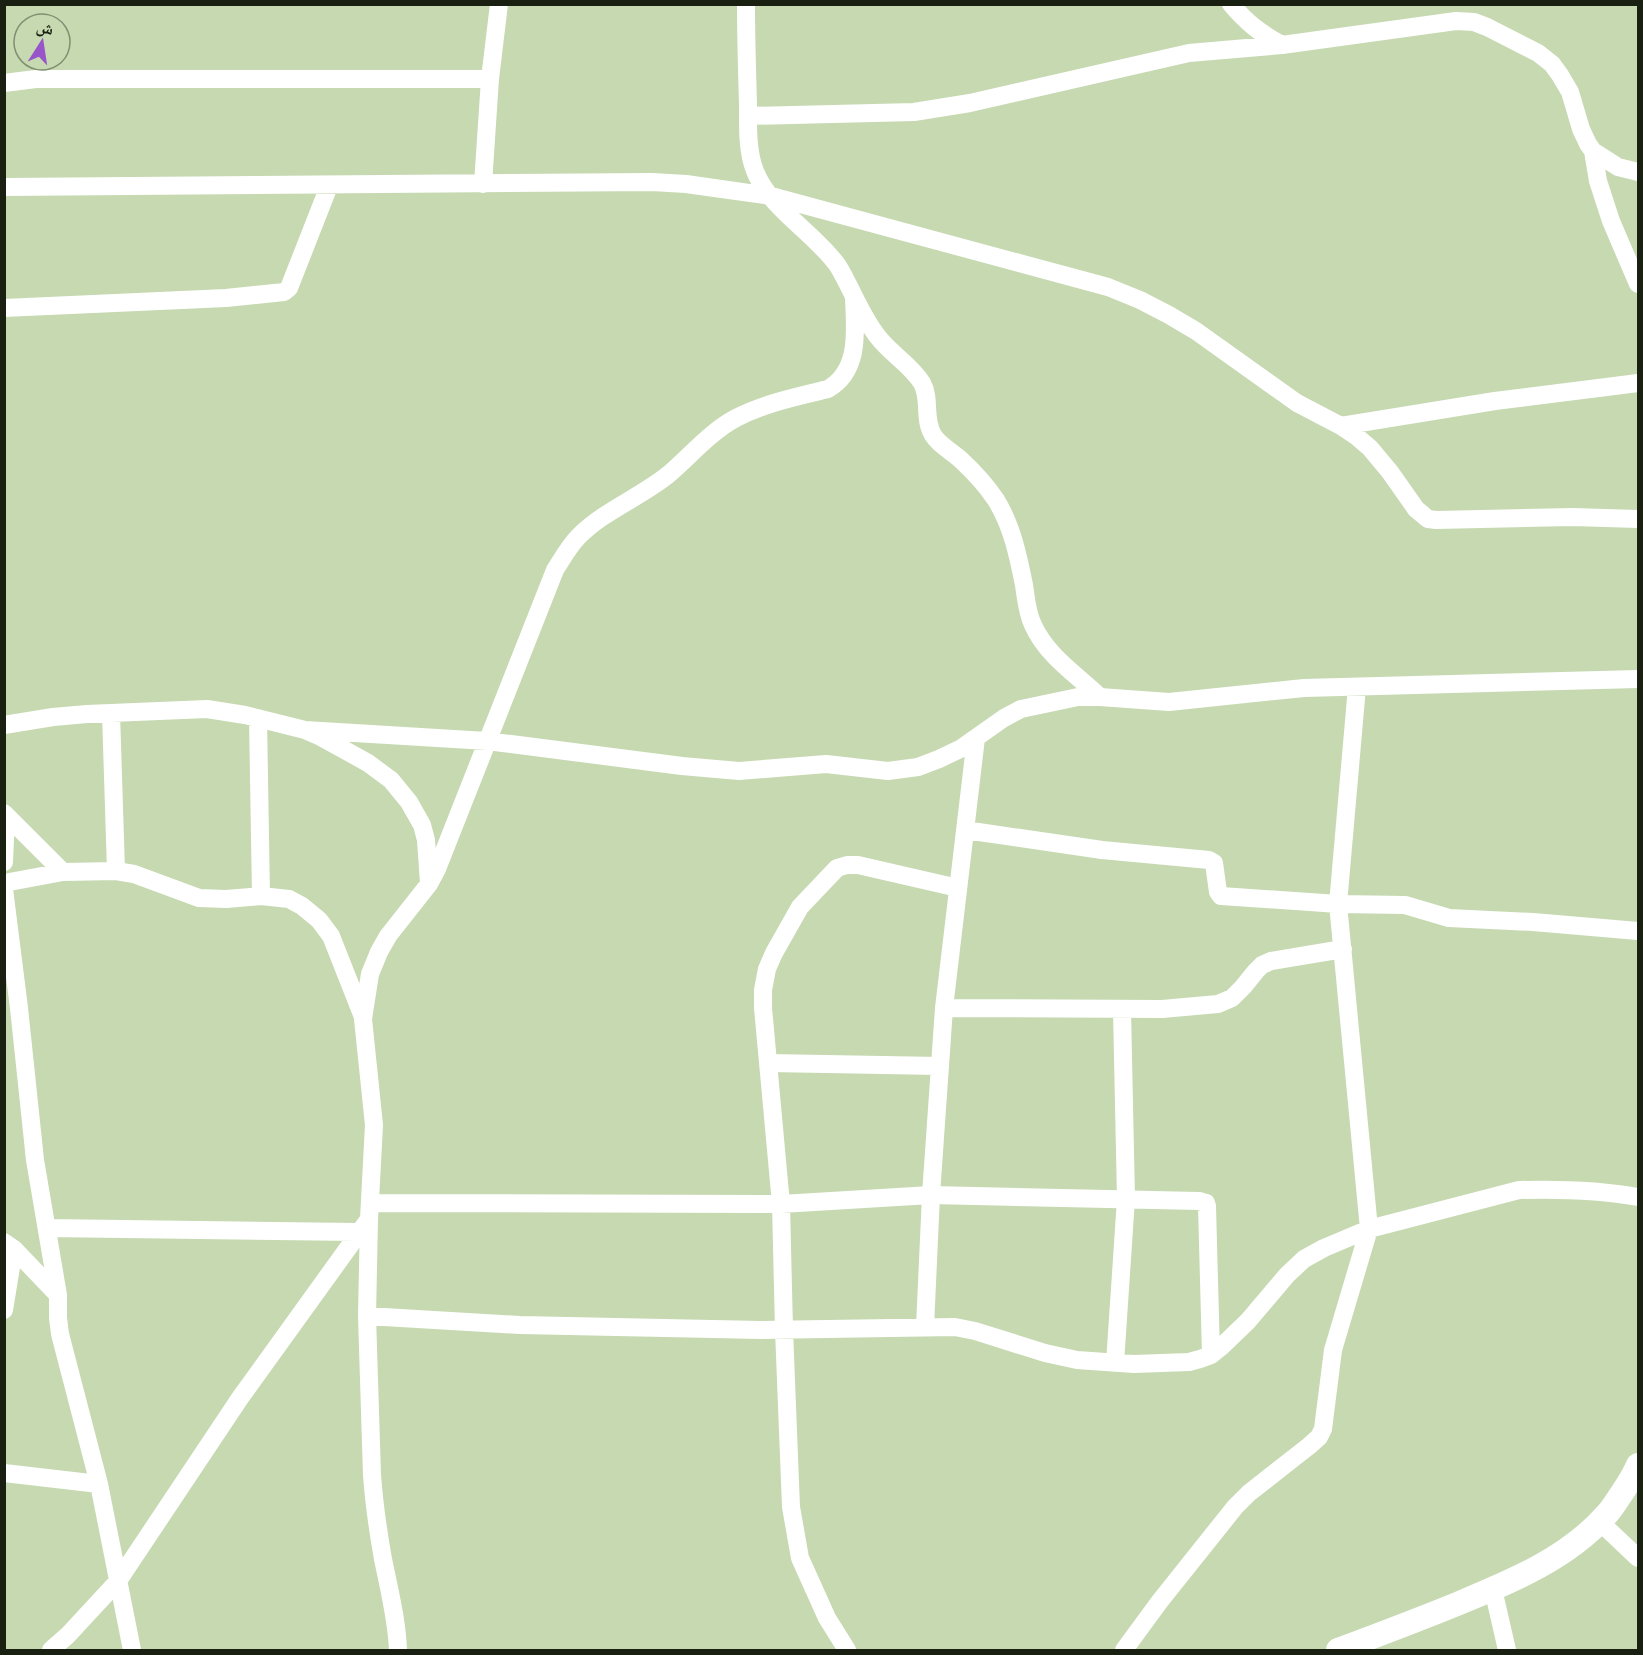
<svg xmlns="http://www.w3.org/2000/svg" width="1643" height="1655" font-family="Figtree,'Noto Naskh Arabic',sans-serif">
<rect width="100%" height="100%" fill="#c6d9b1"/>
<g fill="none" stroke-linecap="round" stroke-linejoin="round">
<path stroke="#fff" stroke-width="18" d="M746,4C746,38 747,71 748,104C748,126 747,151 755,171C769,208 816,234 838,266C852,289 861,316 878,337C891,354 911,365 922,383C931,399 923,419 933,435C939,445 951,451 960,459C973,471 986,485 996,500C1012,526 1018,555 1024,585C1026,598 1027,613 1033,625C1047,656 1076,674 1100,697
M1231,4C1247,23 1260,33 1282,45
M4,83L36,79H490
M748,116L914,112L970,103L1189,53L1282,45L1456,21L1474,22L1487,27L1538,53L1552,64L1560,75L1570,92L1581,129L1588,144L1593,151L1618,167L1638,172
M1593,151L1598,181L1611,221L1638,284
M483,184L490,79L499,4
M4,187L652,182L686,184L771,196L1108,287L1140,300L1169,315L1196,331L1297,403L1341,426L1356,436L1370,448L1390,472L1416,509L1428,519L1436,520L1573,517L1638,519
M4,308L226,298L284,292L289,288L329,186
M1341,426L1495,401L1638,383
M111,713L116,871
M258,718L261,896
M4,725L53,717L87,714L207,709L245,715L305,730L321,737L368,763L391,780L409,802L422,825L426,840L429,883
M305,730L487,741L682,766L739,771L826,764L888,771L918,767L939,759L960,749L1004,718L1021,709L1078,697H1100L1169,702L1304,688L1638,679
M4,813L63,872
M965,830L1102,850L1209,860L1214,863L1218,892L1221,896L1338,904L1405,905L1449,918L1533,922L1638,931
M4,862L6,815
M4,883L63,872L116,871L134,874L199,898L226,899L261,896L289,899L302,906L319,920L331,936L363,1017
M4,889L19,1008L35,1160L58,1295V1318L60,1334L99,1484L132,1650
M944,1008L1162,1009L1218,1004L1232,998L1243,987L1256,971L1262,965L1271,961L1343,949
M768,1063L940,1066
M370,1203L781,1204L931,1195L1199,1201L1206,1203L1207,1206L1211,1355
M47,1228L358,1232
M4,1242L14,1249L58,1295
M4,1310L14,1249
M367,1316L520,1325L761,1330L955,1327L975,1331L1045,1353L1077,1360L1134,1364L1189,1362L1200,1359L1211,1355L1221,1347L1248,1321L1287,1275L1304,1259L1324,1248L1369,1229L1519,1190C1558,1189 1600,1190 1638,1197
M925,1327L931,1195L944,1008L976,738
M1115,1363L1126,1199L1122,1010
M4,1473L99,1484
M1600,1522L1638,1558
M1493,1589L1507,1650
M51,1650L68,1635L118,1581L240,1398L369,1219
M398,1650C397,1620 389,1589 383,1559C378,1531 374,1503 372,1475L367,1316L369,1219L374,1125L363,1019L370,974L379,952L388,936L429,884L437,869L555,570C562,559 569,546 579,536C605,510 641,497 669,474C691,455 710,432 736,418C765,403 797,397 828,389C861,370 855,329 854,297
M847,1650L827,1618L800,1558L791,1507L784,1330L781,1204L763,1008V990L767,969L774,953L800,907L837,868L847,865H858L958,888
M1124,1650L1160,1601L1235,1507L1249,1493L1309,1446L1319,1437L1323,1429L1333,1350L1369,1229L1338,904L1357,687"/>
<path stroke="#fff" stroke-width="24" d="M1338,1650C1378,1635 1418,1620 1457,1604C1510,1582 1567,1559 1606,1515C1612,1509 1617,1500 1622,1493C1628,1484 1634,1475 1638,1465"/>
</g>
<rect width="1643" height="1655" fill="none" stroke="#191f11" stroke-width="12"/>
<g transform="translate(42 42) rotate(12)"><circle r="28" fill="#c6d9b1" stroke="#818f71" stroke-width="1.5"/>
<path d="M0-4.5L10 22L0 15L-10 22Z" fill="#9855ca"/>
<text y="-9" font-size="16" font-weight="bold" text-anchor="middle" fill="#191f11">ش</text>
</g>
</svg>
